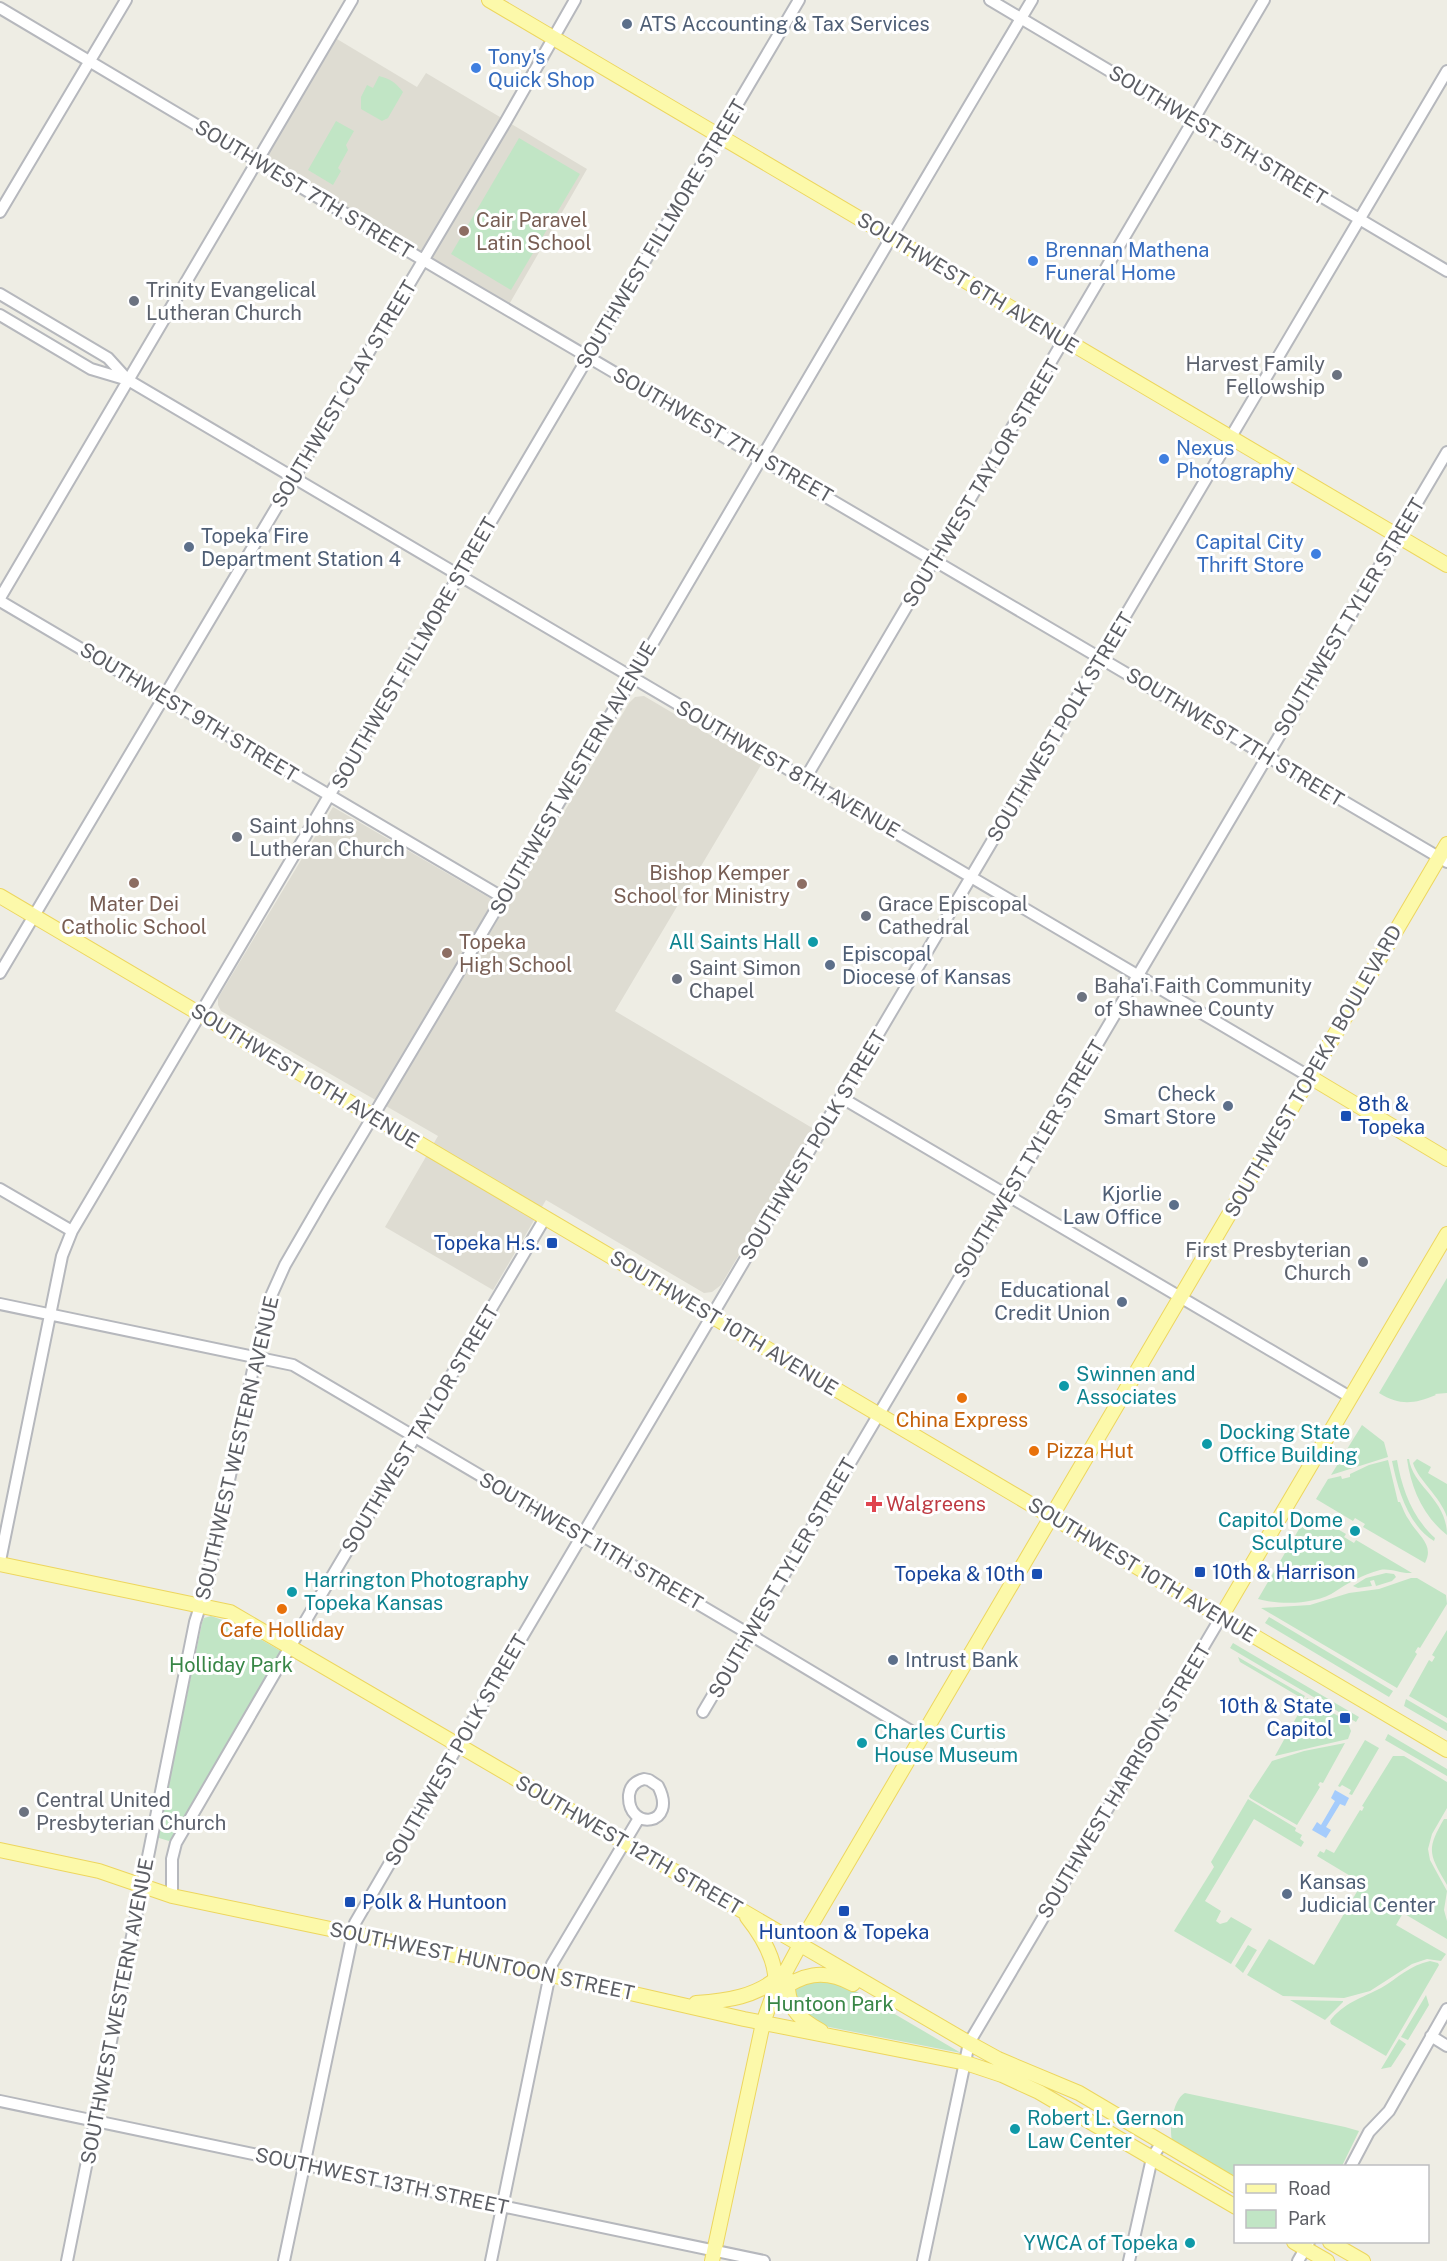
<svg xmlns="http://www.w3.org/2000/svg" width="1447" height="2261" font-family="'Public Sans',sans-serif">
<rect width="100%" height="100%" fill="#eeede4"/>
<path fill="#dedcd2" d="M332,36L417,87L426,73L587,169L507,308L258,161Z
M644,696L761,765L615,1011L814,1129L721,1285L712,1292L704,1293L546,1200L493,1290L385,1227L438,1136L221,1011L218,1005V998L333,807L507,908L629,703L635,697Z"/>
<path fill="#c1e5c5" d="M379,76C391,79 396,83 403,92L388,118L382,121L361,109V97L367,85L373,88Z
M336,121L354,131L346,145L348,150L338,168L341,171L333,185L308,170Z
M519,138L580,174L511,290L451,254Z
M1447,1278V1393L1435,1394L1436,1395C1414,1404 1400,1406 1379,1393Z
M1362,1425L1384,1442L1388,1457L1331,1475Z
M1407,1459H1409C1413,1487 1447,1499 1447,1535C1423,1516 1411,1488 1407,1459Z
M1417,1459L1431,1467L1428,1473L1447,1484V1517C1440,1496 1418,1480 1413,1463Z
M1388,1460L1398,1502H1400C1403,1508 1405,1515 1409,1520C1417,1535 1435,1544 1425,1563L1363,1527L1365,1524L1355,1518L1353,1521L1316,1499L1328,1479L1341,1476L1342,1479L1350,1477V1474L1369,1465Z
M1397,1460C1402,1489 1412,1517 1435,1538L1434,1541C1408,1525 1398,1490 1392,1461Z
M1309,1512L1314,1515L1313,1518L1317,1520L1319,1518L1346,1534L1344,1537L1354,1543L1356,1540L1412,1573C1401,1574 1391,1568 1380,1570C1362,1575 1348,1583 1336,1591C1316,1605 1279,1605 1258,1599Z
M1386,1573L1394,1574L1396,1577L1392,1581L1376,1586L1374,1580L1370,1581L1372,1586L1358,1588L1353,1586L1366,1578Z
M1411,1578H1417L1446,1595L1447,1604L1420,1648L1418,1647L1415,1652L1417,1654L1397,1688L1261,1608L1310,1605L1349,1593L1379,1589Z
M211,1616L234,1624L281,1651L176,1833L169,1841L159,1838L158,1835L202,1623L204,1618Z
M1269,1617L1393,1691L1389,1697L1265,1623Z
M1447,1630V1718L1409,1696L1429,1660L1432,1662L1435,1657L1432,1655Z
M1233,1643L1359,1717L1356,1722L1230,1648Z
M1238,1657L1305,1696L1303,1699L1240,1662Z
M1307,1698L1347,1721L1351,1731L1348,1739L1275,1756Z
M1406,1699L1447,1723V1731L1404,1706Z
M1388,1734L1447,1769V1776L1385,1740Z
M1365,1740L1379,1748L1352,1795L1349,1794L1351,1790L1342,1785L1340,1787L1338,1786Z
M1345,1743L1323,1783L1320,1782L1318,1785L1320,1787L1297,1825L1250,1798L1249,1796L1272,1761L1304,1751Z
M1393,1756H1404L1447,1782V1808L1432,1834L1428,1849L1430,1860L1447,1891L1444,1910L1447,1921V1939L1403,1913L1396,1925L1446,1954L1441,1961L1427,1959L1412,1964L1370,1991L1344,1998L1283,1996L1247,1975L1269,1939L1314,1965L1362,1883L1317,1856L1320,1851L1324,1853L1326,1849L1334,1853L1360,1810L1362,1811L1364,1807L1362,1806Z
M1248,1799L1296,1828L1295,1831L1302,1835L1300,1839L1304,1842L1301,1847L1254,1819L1205,1901L1221,1911L1216,1921L1220,1924L1227,1922L1231,1917L1252,1929L1231,1964L1174,1931L1214,1867L1211,1862Z
M1444,1819H1447V1885C1429,1854 1426,1850 1444,1819Z
M1248,1945L1257,1950L1243,1973L1235,1966Z
M1430,1961L1438,1963L1439,1965L1386,2056L1331,2024L1330,2021C1343,2003 1362,1998 1381,1988C1398,1978 1410,1965 1430,1961Z
M813,1979L847,1986L961,2053L819,2025L798,2007L792,1989Z
M1426,1995L1429,2005L1408,2040L1401,2037Z
M1290,2000L1343,2001V2002L1325,2020Z
M1399,2039L1406,2044L1391,2067L1381,2069Z
M1185,2093L1345,2127L1359,2131L1342,2166H1236L1235,2179L1172,2140C1169,2129 1173,2099 1185,2093Z"/>
<path fill="#a5ccfc" d="M1335,1790L1349,1798L1345,1806L1340,1804L1326,1827L1331,1830L1326,1838L1312,1830L1317,1822L1321,1825L1335,1801L1331,1798Z"/>
<g fill="none" stroke-linecap="round" stroke-linejoin="round">
<defs>
<path id="minor" d="M990,0L1447,271
M0,8L440,270L1447,862
M0,212L126,0
M0,294L108,358L127,379
M0,315L91,369L128,380L1310,1077
M0,598L352,0
M0,601L502,897
M805,779L1264,0
M0,973L506,121L575,0
M842,1098L1350,1397
M0,1189L72,1231
M0,1304L293,1365L749,1634L921,1737
M0,1561L62,1256L72,1231L799,0
M703,1712L1447,452
M644,1779L649,1780L658,1786C679,1826 627,1832 629,1795C630,1786 636,1781 644,1779Z
M172,1896V1859L176,1843L290,1647L545,1218
M1431,2036L1447,2046
M0,2101L764,2261
M1351,2166L1369,2132L1389,2111L1447,2009
M67,2261L195,1622L205,1591L267,1305L285,1265L325,1196C564,800 794,398 1032,0
M284,2261L355,1923L466,1732L1447,71
M491,2261L552,1964L639,1818
M923,2261L969,2043L1221,1617
M1129,2261L1152,2158L1162,2142
M1298,2261L1309,2242"/>
<path id="major" d="M489,0L1447,565
M0,896L1447,1750
M1310,1077L1447,1159
M0,1564L230,1612L969,2043L998,2059L1079,2093L1236,2186
M1221,1617L1447,1234
M0,1850L99,1871L172,1896L551,1975L744,2019L966,2063L1002,2075L1039,2092L1236,2207
M747,1917C762,1936 778,1961 775,1987
M787,1978C788,2007 795,2017 821,2031
M776,1993C802,1974 823,1968 853,1984
M696,2003C726,2001 757,1997 781,1975
M1294,2242L1327,2261
M1330,2242L1363,2261
M712,2261L763,2023L773,1995L807,1932L1447,844"/>
</defs>
<use href="#minor" stroke="#b6b8bd" stroke-width="14"/>
<use href="#major" stroke="#edd65e" stroke-width="16"/>
<use href="#minor" stroke="#fff" stroke-width="10"/>
<use href="#major" stroke="#fcf9aa" stroke-width="14"/>
</g>
<g fill="#5c6f8a" stroke="#fff" stroke-width="2">
<circle cx="627" cy="24" r="6"/>
<circle cx="189" cy="547" r="6"/>
<circle cx="830" cy="965" r="6"/>
<circle cx="1228" cy="1106" r="6"/>
<circle cx="1174" cy="1205" r="6"/>
<circle cx="1122" cy="1302" r="6"/>
<circle cx="893" cy="1660" r="6"/>
<circle cx="1287" cy="1894" r="6"/>
</g>
<g fill="#3f7fe0" stroke="#fff" stroke-width="2">
<circle cx="476" cy="68" r="6"/>
<circle cx="1033" cy="261" r="6"/>
<circle cx="1164" cy="459" r="6"/>
<circle cx="1316" cy="554" r="6"/>
</g>
<g fill="#8d6e63" stroke="#fff" stroke-width="2">
<circle cx="464" cy="231" r="6"/>
<circle cx="134" cy="883" r="6"/>
<circle cx="802" cy="884" r="6"/>
<circle cx="447" cy="953" r="6"/>
</g>
<g fill="#6b7280" stroke="#fff" stroke-width="2">
<circle cx="134" cy="301" r="6"/>
<circle cx="1337" cy="375" r="6"/>
<circle cx="237" cy="837" r="6"/>
<circle cx="866" cy="916" r="6"/>
<circle cx="677" cy="979" r="6"/>
<circle cx="1082" cy="997" r="6"/>
<circle cx="1363" cy="1262" r="6"/>
<circle cx="24" cy="1812" r="6"/>
</g>
<g fill="#0f9aa8" stroke="#fff" stroke-width="2">
<circle cx="813" cy="942" r="6"/>
<circle cx="1064" cy="1386" r="6"/>
<circle cx="1207" cy="1444" r="6"/>
<circle cx="1355" cy="1531" r="6"/>
<circle cx="292" cy="1592" r="6"/>
<circle cx="862" cy="1743" r="6"/>
<circle cx="1015" cy="2129" r="6"/>
<circle cx="1190" cy="2243" r="6"/>
</g>
<g fill="#1a4fb4" stroke="#fff" stroke-width="2">
<rect x="1340" y="1110" width="12" height="12" rx="3"/>
<rect x="546" y="1237" width="12" height="12" rx="3"/>
<rect x="1194" y="1566" width="12" height="12" rx="3"/>
<rect x="1031" y="1568" width="12" height="12" rx="3"/>
<rect x="1339" y="1712" width="12" height="12" rx="3"/>
<rect x="344" y="1896" width="12" height="12" rx="3"/>
<rect x="838" y="1905" width="12" height="12" rx="3"/>
</g>
<g fill="#e8710a" stroke="#fff" stroke-width="2">
<circle cx="962" cy="1398" r="6"/>
<circle cx="1034" cy="1451" r="6"/>
<circle cx="282" cy="1609" r="6"/>
</g>
<path fill="#e0444e" stroke="#fff" stroke-width="2" d="M871 1495h6v6h6v6h-6v6h-6v-6h-6v-6h6z"/>
<g text-anchor="middle" stroke-width="6" stroke-linejoin="round" paint-order="stroke">
<g font-size="20" fill="#4e5e75" stroke="#fff" text-anchor="start">
<text x="639" y="31">ATS Accounting &amp; Tax Services</text>
<text x="201" y="543">Topeka Fire<tspan x="201" dy="23">Department Station 4</tspan></text>
<text x="842" y="961">Episcopal<tspan x="842" dy="23">Diocese of Kansas</tspan></text>
<text x="1216" y="1101" text-anchor="end">Check<tspan x="1216" dy="23">Smart Store</tspan></text>
<text x="1162" y="1201" text-anchor="end">Kjorlie<tspan x="1162" dy="23">Law Office</tspan></text>
<text x="1110" y="1297" text-anchor="end">Educational<tspan x="1110" dy="23">Credit Union</tspan></text>
<text x="905" y="1667">Intrust Bank</text>
<text x="1299" y="1889">Kansas<tspan x="1299" dy="23">Judicial Center</tspan></text>
</g>
<g font-size="20" fill="#366cbe" stroke="#fff" text-anchor="start">
<text x="488" y="64">Tony's<tspan x="488" dy="23">Quick Shop</tspan></text>
<text x="1045" y="257">Brennan Mathena<tspan x="1045" dy="23">Funeral Home</tspan></text>
<text x="1176" y="455">Nexus<tspan x="1176" dy="23">Photography</tspan></text>
<text x="1304" y="549" text-anchor="end">Capital City<tspan x="1304" dy="23">Thrift Store</tspan></text>
</g>
<g font-size="20" fill="#5c5e64" stroke="#fff">
<text transform="translate(1218 135) rotate(31)" y="7">SOUTHWEST 5TH STREET</text>
<text transform="translate(304 189) rotate(31)" y="7">SOUTHWEST 7TH STREET</text>
<text transform="translate(661 234) rotate(-59)" y="7">SOUTHWEST FILLMORE STREET</text>
<text transform="translate(968 283) rotate(31)" y="7">SOUTHWEST 6TH AVENUE</text>
<text transform="translate(344 394) rotate(-59)" y="7">SOUTHWEST CLAY STREET</text>
<text transform="translate(723 435) rotate(30)" y="7">SOUTHWEST 7TH STREET</text>
<text transform="translate(981 483) rotate(-59)" y="7">SOUTHWEST TAYLOR STREET</text>
<text transform="translate(1349 617) rotate(-59)" y="7">SOUTHWEST TYLER STREET</text>
<text transform="translate(414 653) rotate(-60)" y="7">SOUTHWEST FILLMORE STREET</text>
<text transform="translate(189 712) rotate(31)" y="7">SOUTHWEST 9TH STREET</text>
<text transform="translate(1060 727) rotate(-59)" y="7">SOUTHWEST POLK STREET</text>
<text transform="translate(1235 737) rotate(31)" y="7">SOUTHWEST 7TH STREET</text>
<text transform="translate(788 769) rotate(30)" y="7">SOUTHWEST 8TH AVENUE</text>
<text transform="translate(573 778) rotate(-60)" y="7">SOUTHWEST WESTERN AVENUE</text>
<text transform="translate(1313 1071) rotate(-60)" y="7">SOUTHWEST TOPEKA BOULEVARD</text>
<text transform="translate(305 1076) rotate(31)" y="7">SOUTHWEST 10TH AVENUE</text>
<text transform="translate(813 1145) rotate(-59)" y="7">SOUTHWEST POLK STREET</text>
<text transform="translate(1029 1159) rotate(-59)" y="7">SOUTHWEST TYLER STREET</text>
<text transform="translate(724 1323) rotate(31)" y="7">SOUTHWEST 10TH AVENUE</text>
<text transform="translate(420 1429) rotate(-59)" y="7">SOUTHWEST TAYLOR STREET</text>
<text transform="translate(237 1448) rotate(-77)" y="7">SOUTHWEST WESTERN AVENUE</text>
<text transform="translate(591 1541) rotate(30)" y="7">SOUTHWEST 11TH STREET</text>
<text transform="translate(1142 1570) rotate(31)" y="7">SOUTHWEST 10TH AVENUE</text>
<text transform="translate(782 1578) rotate(-60)" y="7">SOUTHWEST TYLER STREET</text>
<text transform="translate(456 1750) rotate(-60)" y="7">SOUTHWEST POLK STREET</text>
<text transform="translate(1124 1781) rotate(-59)" y="7">SOUTHWEST HARRISON STREET</text>
<text transform="translate(629 1845) rotate(30)" y="7">SOUTHWEST 12TH STREET</text>
<text transform="translate(482 1961) rotate(12)" y="7">SOUTHWEST HUNTOON STREET</text>
<text transform="translate(117 2011) rotate(-79)" y="7">SOUTHWEST WESTERN AVENUE</text>
<text transform="translate(382 2181) rotate(12)" y="7">SOUTHWEST 13TH STREET</text>
</g>
<g font-size="20" fill="#785e54" stroke="#fff" text-anchor="start">
<text x="476" y="227">Cair Paravel<tspan x="476" dy="23">Latin School</tspan></text>
<text x="790" y="880" text-anchor="end">Bishop Kemper<tspan x="790" dy="23">School for Ministry</tspan></text>
<text x="134" y="911" text-anchor="middle">Mater Dei<tspan x="134" dy="23">Catholic School</tspan></text>
<text x="459" y="949">Topeka<tspan x="459" dy="23">High School</tspan></text>
</g>
<g font-size="20" fill="#5b616d" stroke="#fff" text-anchor="start">
<text x="146" y="297">Trinity Evangelical<tspan x="146" dy="23">Lutheran Church</tspan></text>
<text x="1325" y="371" text-anchor="end">Harvest Family<tspan x="1325" dy="23">Fellowship</tspan></text>
<text x="249" y="833">Saint Johns<tspan x="249" dy="23">Lutheran Church</tspan></text>
<text x="878" y="911">Grace Episcopal<tspan x="878" dy="23">Cathedral</tspan></text>
<text x="689" y="975">Saint Simon<tspan x="689" dy="23">Chapel</tspan></text>
<text x="1094" y="993">Baha'i Faith Community<tspan x="1094" dy="23">of Shawnee County</tspan></text>
<text x="1351" y="1257" text-anchor="end">First Presbyterian<tspan x="1351" dy="23">Church</tspan></text>
<text x="36" y="1807">Central United<tspan x="36" dy="23">Presbyterian Church</tspan></text>
</g>
<g font-size="20" fill="#0d838f" stroke="#fff" text-anchor="start">
<text x="801" y="949" text-anchor="end">All Saints Hall</text>
<text x="1076" y="1381">Swinnen and<tspan x="1076" dy="23">Associates</tspan></text>
<text x="1219" y="1439">Docking State<tspan x="1219" dy="23">Office Building</tspan></text>
<text x="1343" y="1527" text-anchor="end">Capitol Dome<tspan x="1343" dy="23">Sculpture</tspan></text>
<text x="304" y="1587">Harrington Photography<tspan x="304" dy="23">Topeka Kansas</tspan></text>
<text x="874" y="1739">Charles Curtis<tspan x="874" dy="23">House Museum</tspan></text>
<text x="1027" y="2125">Robert L. Gernon<tspan x="1027" dy="23">Law Center</tspan></text>
<text x="1178" y="2250" text-anchor="end">YWCA of Topeka</text>
</g>
<g font-size="20" fill="#164399" stroke="#fff" text-anchor="start">
<text x="1358" y="1111">8th &amp;<tspan x="1358" dy="23">Topeka</tspan></text>
<text x="540" y="1250" text-anchor="end">Topeka H.s.</text>
<text x="1212" y="1579">10th &amp; Harrison</text>
<text x="1025" y="1581" text-anchor="end">Topeka &amp; 10th</text>
<text x="1333" y="1713" text-anchor="end">10th &amp; State<tspan x="1333" dy="23">Capitol</tspan></text>
<text x="362" y="1909">Polk &amp; Huntoon</text>
<text x="844" y="1939" text-anchor="middle">Huntoon &amp; Topeka</text>
</g>
<g font-size="20" fill="#c56008" stroke="#fff">
<text x="962" y="1427">China Express</text>
<text x="1046" y="1458" text-anchor="start">Pizza Hut</text>
<text x="282" y="1637">Cafe Holliday</text>
</g>
<g font-size="20" fill="#be3a42" stroke="#fff" text-anchor="start">
<text x="886" y="1511">Walgreens</text>
</g>
<g font-size="20" fill="#388646" stroke="#fff">
<text x="231" y="1672">Holliday Park</text>
<text x="830" y="2011">Huntoon Park</text>
</g>
</g>
<rect x="1234" y="2165" width="195" height="78" fill="#ffffff" stroke="#bebfc1" stroke-width="1.5"/>
<rect x="1246" y="2184" width="30" height="9" fill="#fcf9aa" stroke="#bebfc1" stroke-width="1.5"/>
<text x="1288" y="2195" font-size="18" fill="#5c5e64">Road</text>
<rect x="1246" y="2210" width="30" height="18" fill="#c1e5c5" stroke="#bebfc1" stroke-width="1.5"/>
<text x="1288" y="2225" font-size="18" fill="#5c5e64">Park</text>
</svg>
